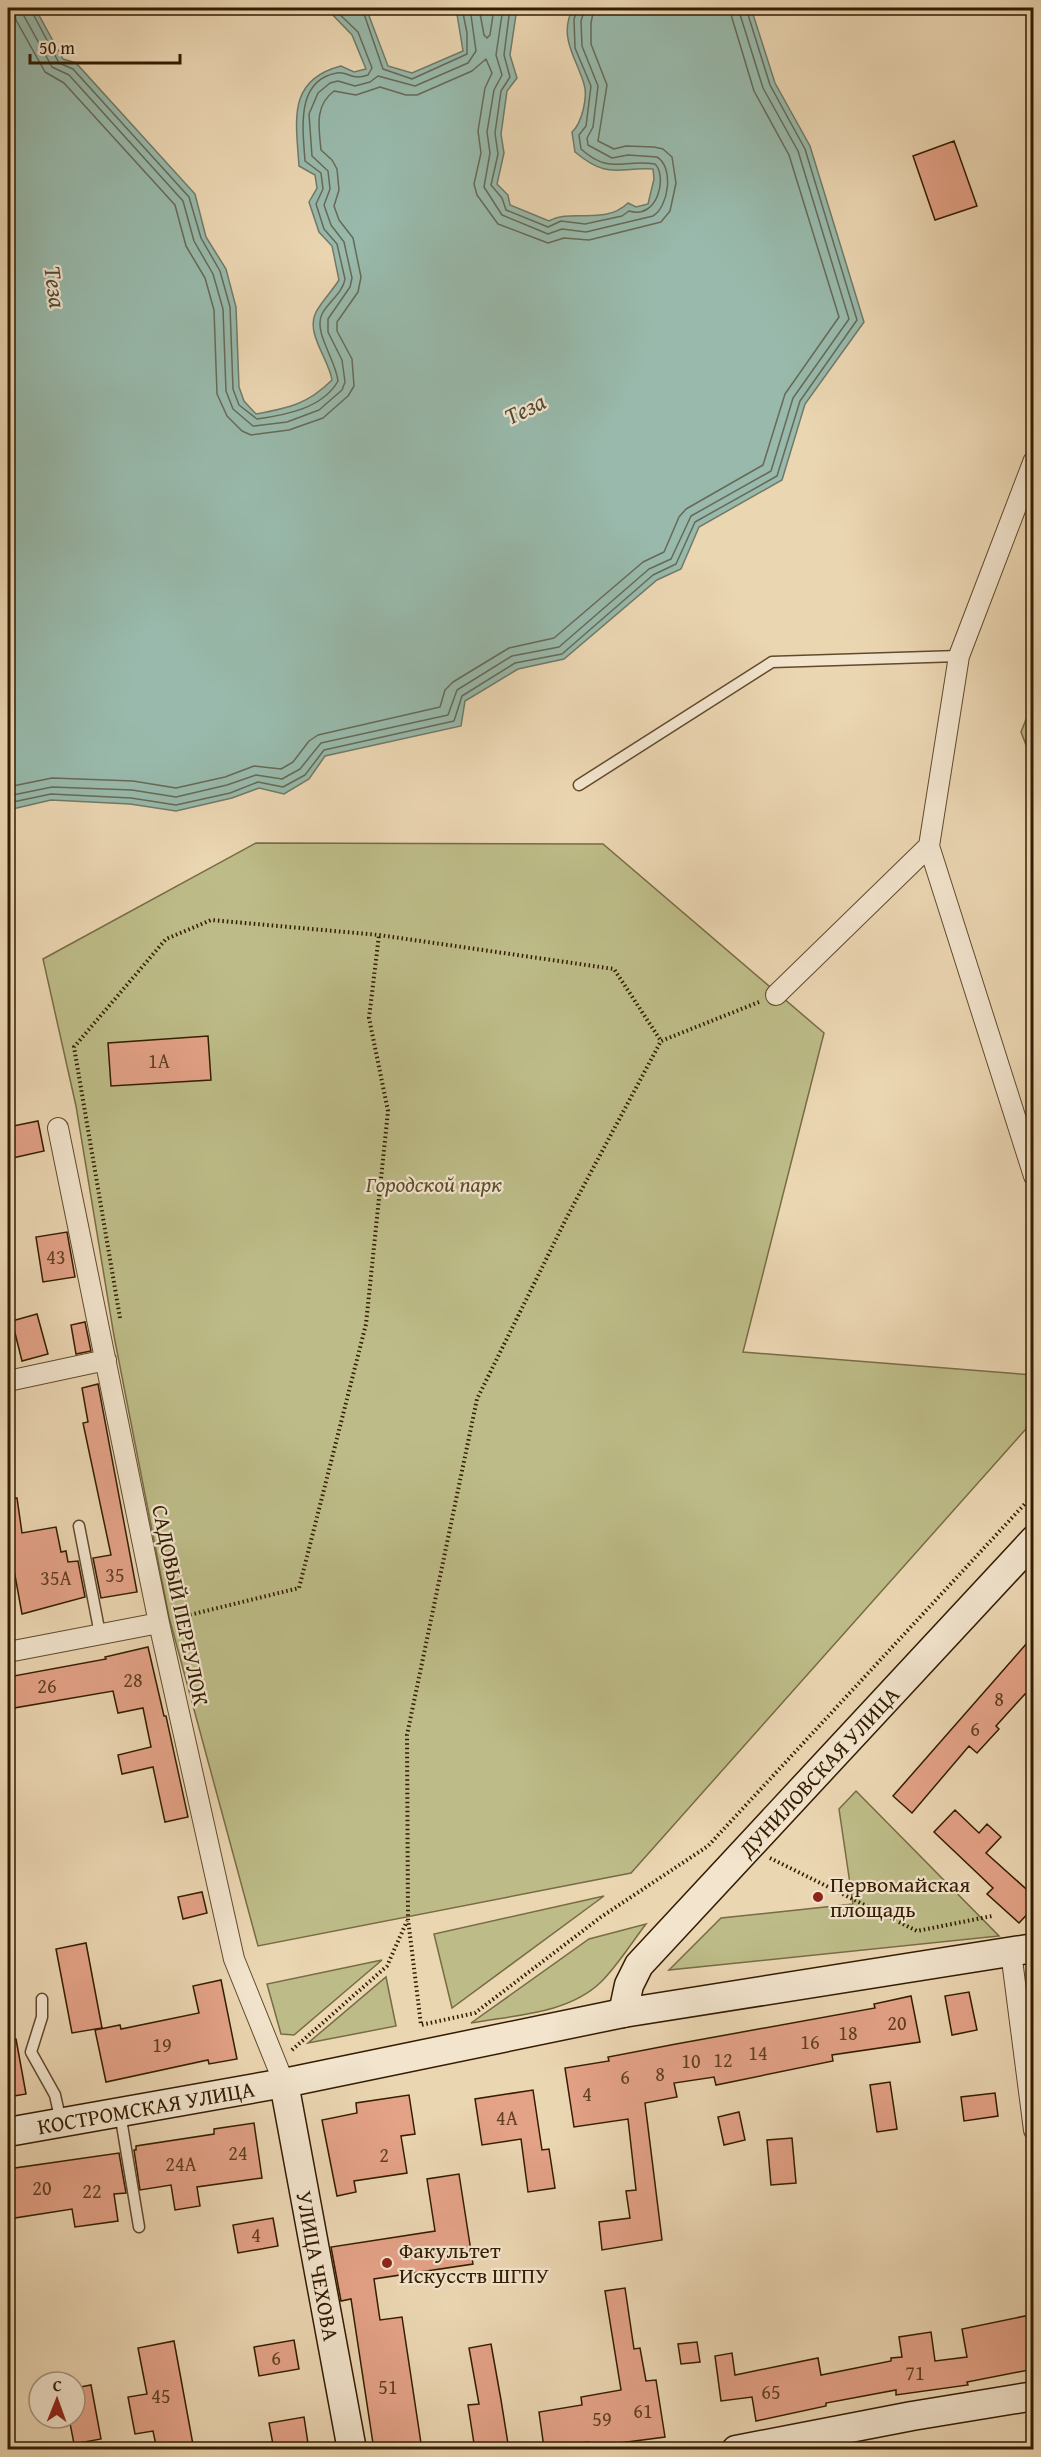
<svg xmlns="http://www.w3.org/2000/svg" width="1041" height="2457" font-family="'Gentium Book Plus',serif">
<rect width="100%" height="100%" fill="#ebd6b2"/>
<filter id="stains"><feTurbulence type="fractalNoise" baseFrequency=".00333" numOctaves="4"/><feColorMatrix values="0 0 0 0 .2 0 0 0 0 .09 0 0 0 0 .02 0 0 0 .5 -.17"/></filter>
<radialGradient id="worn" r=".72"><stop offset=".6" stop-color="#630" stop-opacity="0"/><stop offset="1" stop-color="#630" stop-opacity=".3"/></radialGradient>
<path fill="#bdbc88" stroke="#786c44" stroke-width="1.5" d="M1033,702V763L1021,732Z
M256,843L603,844L824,1033L743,1352L1033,1375V1421L631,1873L258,1946L169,1617L114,1336L76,1106L43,959Z
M856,1791L999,1936L669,1970L721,1918L853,1904L839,1809Z
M604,1896L452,2008L434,1934Z
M646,1924C632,1942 618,1965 601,1982C568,2014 514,2015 471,2023L589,1939Z
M382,1960L294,2035L281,2034L267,1984Z
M386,1977L396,2026L308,2043Z"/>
<path fill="#98b9ab" stroke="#707a67" stroke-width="1.5" d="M8,8H35L63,59L76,63L195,194L206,237L226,269L236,307L239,387L244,401L256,414C289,408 308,404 332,380C329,359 305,333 316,312C322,301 332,291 339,280L332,246L319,232L309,202L317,188L315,175L299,166C296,120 287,80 341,66L354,72L366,69L352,35L326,8H366L388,66L412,73L463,51L456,8H517L510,55L517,78L507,91L501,134L504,153L497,184L508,195L510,205L549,221C571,208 604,226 628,203L636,207L648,204L654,179L653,169C616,167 609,180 575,152L572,132C582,123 588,97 584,84C576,57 558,37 573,8H751L775,83L810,146L864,322L805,404L782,480L699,527L681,569L657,580L564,659L518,669L465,701L461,726L325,756L309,779L284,794L259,788L232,798L176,811L130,804L51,800L8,810Z"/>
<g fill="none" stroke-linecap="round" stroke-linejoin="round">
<path stroke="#666a56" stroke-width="1.5" d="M14,8L16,20L45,72L64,83L175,205L186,246L205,278L214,310L217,394L227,416L242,431L251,435L289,430L323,418L348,396L354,386L352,359L337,331V322L358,292L361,277L353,238L339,220L334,206L339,190L337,169L332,160L321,150C319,128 314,106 334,91L356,95L380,87L406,95H417L472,71L486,59L492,73L485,88L478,131L481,153L474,184L477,195L498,224L548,243L564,238L589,240L661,222L670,211L676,183L672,157L663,149L654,147L626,146L614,149L598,141L607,85L591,44V23L594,8
M23,8L24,16L52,67L69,75L183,201L194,241L213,274L223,309L226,391L233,409L253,426L287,422L319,410L342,390L345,382L342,360L328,332V319L350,287L352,278L344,242L331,225L324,205L330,189L328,171L312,156L309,114L318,93L330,83L338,81L355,86L370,82L378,76L415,86L468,63L476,51L470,8
M30,8L59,63L73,69L189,197L201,238L220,271L230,307L233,389L239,405L257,419C286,415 323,408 338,381C336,360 313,332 322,314C328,302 343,293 345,279L337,244L324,229L316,204L323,189L321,173L305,161C303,130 295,80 337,73C349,71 350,81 368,75L372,68L358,32L333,8
M362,8L383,69L412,79L467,54V33L462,8
M479,8L484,35L487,38L490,35L494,8
M503,8L496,55L502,75L494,90L487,132L490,153L484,187L502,215L548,234L562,229L586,232L653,216C669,206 674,167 657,157L628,155L612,158L588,145L587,138L593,127L598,86L582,46L581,21L585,8
M510,8L504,55L510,77L501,91L495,133L498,154L491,185L502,198L506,210L548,227L561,221L585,224L622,216L629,211C659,220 667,175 655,164C622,159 610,175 581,149L579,135L586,126L591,86L575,48L574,19L578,8
M8,787L52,778L133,781L176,788L225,777L254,766L281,769L293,762L309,741L318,735L440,707L445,690L453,682L509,648L554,638L643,562L664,552L679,517L686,509L763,465L785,394L839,317L789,155L754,91L729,8
M8,796L52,787L132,790L176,797L227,785L256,775L282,779L300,769L321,743L448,715L457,690L512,656L559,647L649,569L671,559L691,516L771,471L793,398L849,319L798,151L763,88L738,8
M8,803L51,794L131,798L176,805L230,793L258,782L283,787L305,775L324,750L454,721L462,696L515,663L562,654L653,575L676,564L695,522L777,476L800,401L857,320L805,149L770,85L746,8"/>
</g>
<path fill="#e4a287" stroke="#331c00" stroke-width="1.5" d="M954,141L977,206L935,220L913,156Z
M208,1036L211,1080L111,1086L108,1043Z
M38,1121L44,1151L8,1159V1127Z
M67,1232L75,1277L43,1282L36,1237Z
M37,1314L48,1354L22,1361L12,1321Z
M85,1322L91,1351L76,1354L71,1325Z
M98,1384L137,1592L101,1598L93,1558L111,1555L83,1423L88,1422L82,1388Z
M8,1498H17L22,1533L56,1527L61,1552L66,1551L68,1562L78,1561L85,1597L22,1614L8,1537Z
M1034,1635V1701L1025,1694L996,1726L999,1729L977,1753L969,1746L912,1813L893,1796Z
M148,1647L164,1716H166L188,1817L165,1822L153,1767L122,1774L118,1755L151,1747L143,1708L118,1713L113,1691L8,1709V1677L106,1659L105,1657Z
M955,1810L979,1833L987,1824L1001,1837L986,1853L1034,1896V1907L1019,1923L987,1894L993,1888L934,1832Z
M202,1892L207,1913L183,1919L178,1897Z
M86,1943L102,2028L72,2033L56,1949Z
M221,1980L237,2059L209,2064L208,2060L106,2082L95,2030L120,2025L121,2029L199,2013L193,1986Z
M969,1992L977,2030L952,2035L945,1996Z
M911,1996L920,2042L832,2055L833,2061L716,2085L714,2077L674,2083L677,2097L645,2103L662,2240L602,2250L599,2222L630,2218L626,2191L636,2190L628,2119L574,2127L565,2068L609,2061L608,2057L676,2044L875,2008L874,2004Z
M16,2039L26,2094L8,2097V2040Z
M890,2082L897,2129L877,2132L870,2085Z
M533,2090L542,2150L549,2149L555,2188L528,2192L521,2139L482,2145L475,2099Z
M995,2093L998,2116L964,2121L961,2097Z
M409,2095L415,2134L401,2136L407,2173L354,2181L356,2192L337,2196L322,2120L357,2113L356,2103Z
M739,2112L745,2140L724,2145L718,2117Z
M254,2123L262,2178L197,2187L200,2206L175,2210L171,2185L140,2190L134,2150H136V2146L214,2134V2129Z
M792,2138L796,2183L771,2185L767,2140Z
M119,2153L126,2193L114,2194L118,2221L75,2227L72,2209L8,2219V2169Z
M459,2174L473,2264L374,2279L380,2320L402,2317L422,2450H374L351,2299L341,2301L331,2247L435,2231L427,2179Z
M273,2218L278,2246L238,2253L233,2225Z
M625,2288L634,2349L640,2348L646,2381L656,2380L665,2437L589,2447L588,2442L544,2448L539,2412L582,2405L581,2397L621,2390L605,2291Z
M1030,2315L1034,2336V2369L967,2382L968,2385L896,2395V2390L826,2403V2406L756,2421L752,2397L721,2401L715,2356L732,2353L735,2375L818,2358L821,2375L891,2361V2358L902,2357L899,2337L931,2332L935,2361L967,2357L962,2329Z
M294,2340L299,2369L259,2376L254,2347Z
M174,2341L194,2450H157L153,2431L135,2434L128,2397L147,2394L138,2348Z
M697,2342L700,2362L681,2364L678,2344Z
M491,2344L501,2400L509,2450H475L468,2405L479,2404L469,2348Z
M91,2385L101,2439L74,2444L69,2418H75V2388Z
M304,2417L309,2450H274L269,2423Z"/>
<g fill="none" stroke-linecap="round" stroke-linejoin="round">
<defs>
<path id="lane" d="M579,785L772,662L959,656
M79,1526L100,1634
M42,1999V2017L31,2052L55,2095L61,2122
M120,2113L139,2227"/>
<path id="street" d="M1034,460L959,656L929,846L1034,1176
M776,995L929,846
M58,1128L159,1623L234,1959L284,2083
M8,1381L106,1360
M8,1652L159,1623
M1011,1952L1034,2130"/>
<g id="secondary">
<path id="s1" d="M623,2013L629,1985L639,1965L1034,1540"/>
<path id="s2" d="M284,2083L352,2450"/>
<path id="s3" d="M8,2132L284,2083L623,2013L1034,1948"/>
<path d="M736,2450L912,2416L1034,2396"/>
</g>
</defs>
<use href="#lane" stroke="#614a2c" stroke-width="13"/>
<use href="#street" stroke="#614a2c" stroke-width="22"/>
<use href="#secondary" stroke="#331c00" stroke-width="31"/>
<path stroke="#331c00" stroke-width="4" stroke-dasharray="1.5 3" stroke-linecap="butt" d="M759,1002L661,1041L567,1217L477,1399L407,1735L408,1919L421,2025L475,2013L601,1917L708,1846L1034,1494
M120,1318L74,1047L166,939L211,920L379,935L614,969L661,1041
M177,1618L299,1588L366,1324L388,1111L369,1018L379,935
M770,1858L917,1931L992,1916
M292,2050L387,1966L407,1921"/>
<use href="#lane" stroke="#f2e4cd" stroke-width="10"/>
<use href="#street" stroke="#f2e4cd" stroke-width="20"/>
<use href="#secondary" stroke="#f2e4cd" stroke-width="28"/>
</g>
<g fill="#8f2418" stroke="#f2e4cd" stroke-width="2">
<circle cx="818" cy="1897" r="6"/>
<circle cx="387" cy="2263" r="6"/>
</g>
<g text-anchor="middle" stroke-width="4.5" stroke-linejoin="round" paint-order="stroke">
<g font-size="20" fill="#5f3e22">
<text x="159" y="1068">1А</text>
<text x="56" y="1264">43</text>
<text x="115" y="1582">35</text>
<text x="56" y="1585">35А</text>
<text x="133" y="1687">28</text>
<text x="47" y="1693">26</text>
<text x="999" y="1706">8</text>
<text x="975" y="1736">6</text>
<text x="897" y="2030">20</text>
<text x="848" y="2040">18</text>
<text x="810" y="2049">16</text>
<text x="162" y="2052">19</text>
<text x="758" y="2060">14</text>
<text x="723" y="2067">12</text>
<text x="691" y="2068">10</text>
<text x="660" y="2081">8</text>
<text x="625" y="2084">6</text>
<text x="587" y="2101">4</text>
<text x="507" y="2125">4А</text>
<text x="238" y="2160">24</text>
<text x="384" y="2162">2</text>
<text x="181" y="2171">24А</text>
<text x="42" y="2195">20</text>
<text x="92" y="2198">22</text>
<text x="256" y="2242">4</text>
<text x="276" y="2365">6</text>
<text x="915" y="2380">71</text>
<text x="388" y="2394">51</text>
<text x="771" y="2399">65</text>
<text x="161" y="2403">45</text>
<text x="643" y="2418">61</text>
<text x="602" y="2426">59</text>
</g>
<g font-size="22" font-style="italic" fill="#5c4c29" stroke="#f2e4cd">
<text x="434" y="1192">Городской парк</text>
</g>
<g font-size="22" fill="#331c00" stroke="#f2e4cd">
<text transform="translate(181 1605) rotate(78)" y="8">САДОВЫЙ ПЕРЕУЛОК</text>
<text dy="8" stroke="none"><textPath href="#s1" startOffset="315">ДУНИЛОВСКАЯ УЛИЦА</textPath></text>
<text dy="8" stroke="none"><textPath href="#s3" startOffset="140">КОСТРОМСКАЯ УЛИЦА</textPath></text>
<text dy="8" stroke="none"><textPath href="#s2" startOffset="186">УЛИЦА ЧЕХОВА</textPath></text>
</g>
<g font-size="22" fill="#331c00" stroke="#f2e4cd" text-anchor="start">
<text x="830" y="1892">Первомайская<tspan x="830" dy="25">площадь</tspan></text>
<text x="399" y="2258">Факультет<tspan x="399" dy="25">Искусств ШГПУ</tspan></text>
</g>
<g font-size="24" font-style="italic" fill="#514b33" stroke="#f2e4cd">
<text transform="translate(55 287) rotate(82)" y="8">Теза</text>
<text transform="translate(525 409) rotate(-26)" y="8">Теза</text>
</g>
</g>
<rect width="1041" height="2457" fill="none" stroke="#ebd6b2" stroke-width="30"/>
<rect x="9" y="9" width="1023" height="2439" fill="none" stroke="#331c00" stroke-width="3"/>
<rect x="15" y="15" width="1011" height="2427" fill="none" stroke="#331c00" stroke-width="1.5"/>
<g transform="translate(57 2400) rotate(1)"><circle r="28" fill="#f2e4cd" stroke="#a6947b" stroke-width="1.5"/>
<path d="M0-4.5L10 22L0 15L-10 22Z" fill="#8f2418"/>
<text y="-9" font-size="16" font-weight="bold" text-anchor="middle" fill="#331c00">С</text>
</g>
<path d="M30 54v9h150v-9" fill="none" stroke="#331c00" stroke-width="3"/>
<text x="39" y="54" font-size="18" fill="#331c00" stroke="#f2e4cd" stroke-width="4.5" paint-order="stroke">50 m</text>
<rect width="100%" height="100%" filter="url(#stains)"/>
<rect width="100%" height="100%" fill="url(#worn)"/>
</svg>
